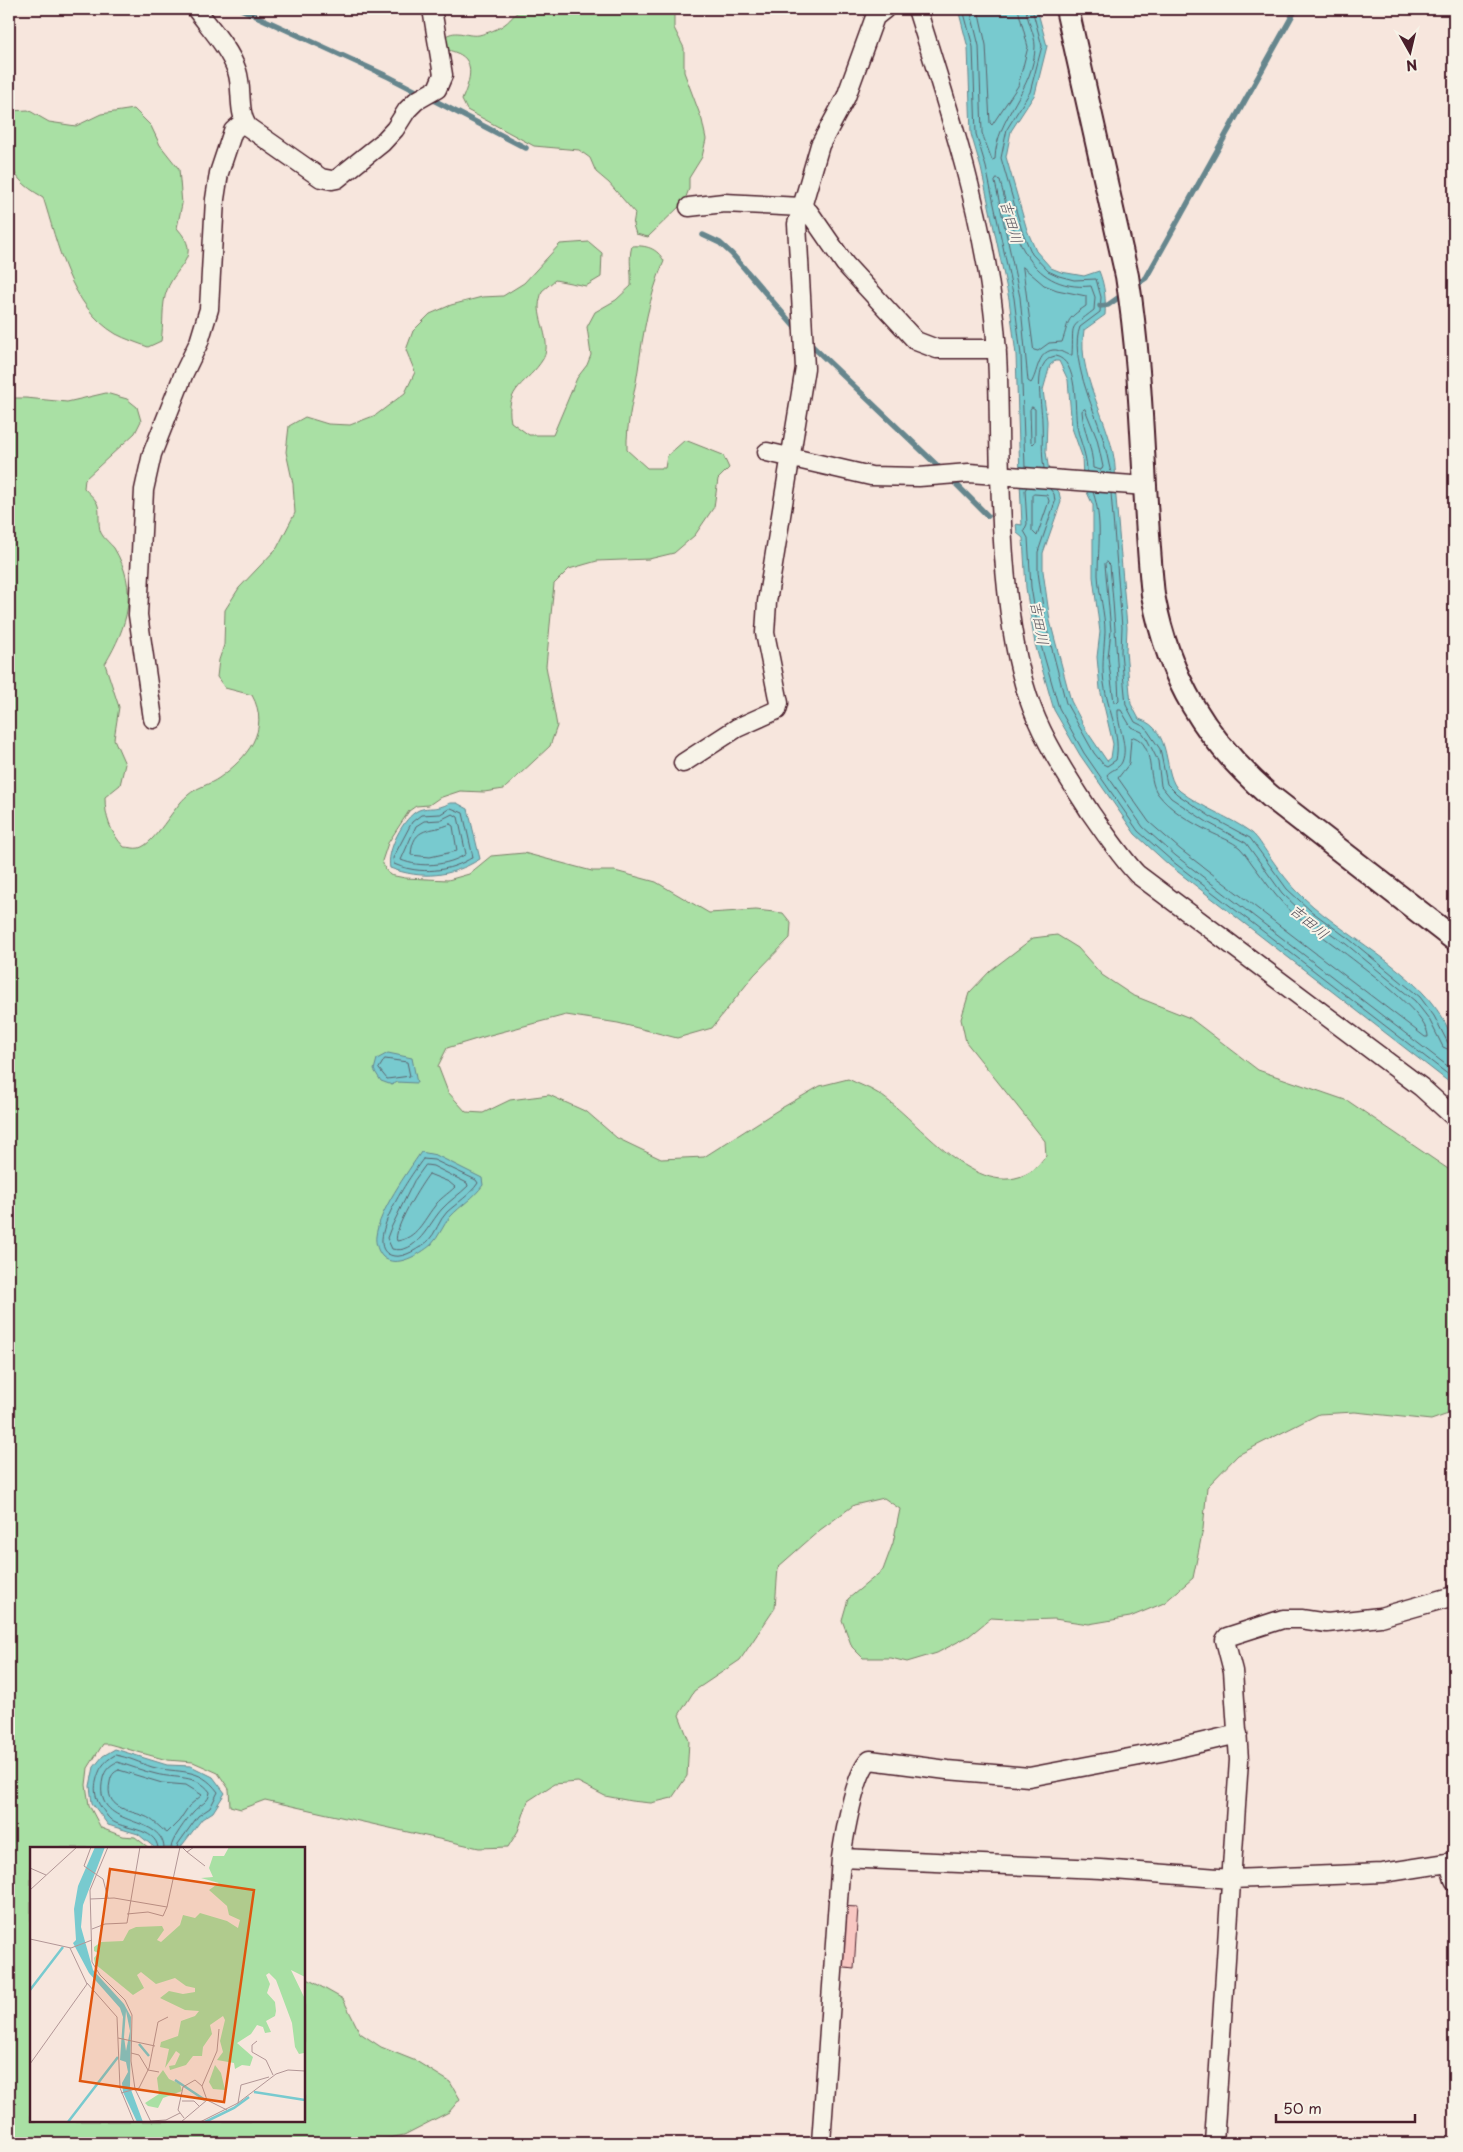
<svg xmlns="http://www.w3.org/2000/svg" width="1463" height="2152" font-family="'Playpen Sans','Klee One',sans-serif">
<rect width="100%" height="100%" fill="#f7e6dd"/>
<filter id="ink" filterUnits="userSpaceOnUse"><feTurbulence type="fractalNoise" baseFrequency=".02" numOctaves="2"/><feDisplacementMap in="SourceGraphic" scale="10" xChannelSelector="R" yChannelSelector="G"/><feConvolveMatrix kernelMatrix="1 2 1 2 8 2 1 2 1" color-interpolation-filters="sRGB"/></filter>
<g filter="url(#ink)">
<path fill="#a9e0a4" stroke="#7a8068" d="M523,9H674V28L684,48V72L702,120L706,139L702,157L689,178V189L684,202L648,237L636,234L633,225L635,213L609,183L596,172L590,158L579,150L534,146L467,110L462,100C468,85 478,61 457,53C450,50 448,51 442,46V39C455,27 465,37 479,35C487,33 499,29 505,24C512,19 515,12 523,9Z
M134,109L151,126L160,145L179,169L182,204L177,228C203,257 177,264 167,290C161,305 164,325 161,341L148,347C138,343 125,339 116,334C70,307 58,244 43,197C1,174 9,154 9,111L28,110L49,122L76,126L101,114Z
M589,242L602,253L601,277L586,286L555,280L542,291C541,296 539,301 539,306C539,324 552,343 543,359C528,384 504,387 511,422L529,435H553L577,378L587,365L591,355L587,327L595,312L616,300L631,286C632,272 628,259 632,246C646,245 657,248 664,261C649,297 643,333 638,370C634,397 626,423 627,450L647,468H665L667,456L685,440L723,455L729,468L718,479L714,507L695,535L674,553L649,559L597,561L569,569L554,584L546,666L557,726L550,746L504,789L484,792L460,791L439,798L429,805L416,806L409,811L388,843L382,861L385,869L390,875L405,878L448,880L469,874L491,856L524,853L592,871H615L656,882L709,913L756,910L783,913L791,923L790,938L754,975L712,1028L677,1038L618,1023L566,1015L490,1035L447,1048L438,1066L448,1092L466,1112L483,1113L510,1100L549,1095L587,1112L617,1138L661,1159L704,1157L778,1110L820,1086L848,1079C858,1084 870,1088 879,1094C918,1119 977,1204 1030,1172C1036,1169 1041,1161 1046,1156L1045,1141L966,1042L961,1019L969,993L991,970L1033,938L1057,935L1078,948L1102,975L1132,995L1190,1018L1258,1070L1348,1101L1454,1173V1412L1431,1420L1355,1412L1319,1414L1238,1455L1207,1487L1203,1529L1193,1578L1164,1603L1130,1617L1089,1624L1054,1619L1025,1620L991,1618L969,1636L937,1653L907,1662L891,1658H863L852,1647L842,1620L848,1599L883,1570L893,1543L900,1509L884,1498L854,1505L820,1530L778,1567L775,1608L740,1660L694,1691L679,1715L689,1741L687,1776L672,1798L651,1803L631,1801L605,1796L578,1782L554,1784L528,1801L518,1831L508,1847L479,1848L265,1800L241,1809L230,1806L229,1789L218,1773L193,1762L167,1760L109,1744H103L88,1768L86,1785L89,1805L101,1828L122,1836L135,1837L149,1848H31V2121H304V1977L343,1999L360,2033L381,2047L416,2061L450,2082L460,2099L449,2112L404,2135L364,2143H9V398H26L67,402L106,393L127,399L137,407L141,421L135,433L85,479L84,488C88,493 94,497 97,503C101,511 97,524 101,533C104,539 110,543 114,548C139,590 128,625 105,664L119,707L114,739L125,764L120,785L105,797C105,817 110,832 124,847C128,847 135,849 139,848C155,844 173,807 188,795C197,787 209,785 219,778C247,758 271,730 252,695L225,688L217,677L219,660L224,645L225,610L239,588L277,548L295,513L293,484L286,452L289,426L305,417L328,424L350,425L376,415L405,393L415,372L406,350L413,331L430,314L451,305L482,297L503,296L524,283L560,244Z"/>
<path fill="#78cacf" stroke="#66868d" d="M958,9H1037L1047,46L1035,94L1011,131L1006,157L1027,230L1036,251L1051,268L1061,272L1084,276L1099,271C1105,286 1106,300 1105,315L1084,330C1075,381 1120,432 1115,482L1083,480L1082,456L1072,428L1068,380L1059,361H1055L1050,365L1043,390L1047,421L1046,452L1050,478L1020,476L1016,355L1009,299L981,168L971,134L968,48Z
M1020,482L1052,484L1059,492L1061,502L1043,553V571L1050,621L1071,701L1086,730L1107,761L1111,758L1113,744L1100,689L1097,657L1100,632L1093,577V505L1083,484L1115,486L1127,627L1126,651L1131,704L1139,719C1175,730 1161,776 1180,791C1202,808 1230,817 1252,833C1258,838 1263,847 1268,854C1279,870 1290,885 1304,898C1350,942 1435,978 1454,1044C1457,1056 1454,1073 1454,1086L1169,865L1135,834L1080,755L1054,710L1035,644L1026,588L1023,538L1017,533L1016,524L1022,525Z
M450,803H457L468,809L480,859C451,877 422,880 390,868C386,852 403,817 419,810C430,806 435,811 450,803Z
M388,1053L412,1058L417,1083L396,1082L392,1085L381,1081L374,1070L377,1059Z
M421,1152L436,1155L482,1178L483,1185C474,1198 461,1205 450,1217C443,1225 439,1237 431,1245C420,1254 396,1269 383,1257C378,1252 375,1243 376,1236C379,1211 407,1173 421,1152Z
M115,1749L167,1765L191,1766L213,1777L225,1793L213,1812L202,1819L180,1848H155L138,1834L108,1825L92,1803L90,1786L94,1767L103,1756Z"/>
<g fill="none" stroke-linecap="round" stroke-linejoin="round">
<path stroke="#5c636d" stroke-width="1" d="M963,9L973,47L976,134L986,167L1014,298L1021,355L1025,467
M970,9L979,46L982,133L992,160L995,159C996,117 1035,89 1035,46C1035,34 1027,21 1026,9
M978,9L986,45L990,123L992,125L1018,86L1028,47L1018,9
M1032,9L1042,46L1030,92L1007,129L1001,158L1022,231L1032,254L1048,271L1059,276L1074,280L1096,279L1101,297L1100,312L1080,327C1069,356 1093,407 1102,435C1106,448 1108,461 1111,473
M997,179L1000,180C1012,230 1027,292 1091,286L1095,297L1094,310C1067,331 1074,322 1072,355C1066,356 1061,349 1053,350C1037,352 1038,373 1031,383L1028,381L1020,297L995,182Z
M1023,267L1044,285L1057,290L1086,296V306C1064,321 1070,320 1062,342L1049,343L1038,351L1034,350Z
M1032,407L1035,409V442L1033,444L1031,442L1030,410Z
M1085,409L1097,439L1103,467L1101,470L1093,468C1093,448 1083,431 1082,411Z
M1044,468C1041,452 1043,437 1042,421C1042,404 1031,361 1055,356C1079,360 1074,409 1077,426C1080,443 1087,454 1087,472
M1027,487L1025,490L1027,524L1024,531L1028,538L1031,587L1040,642L1059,708L1084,753L1138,831L1172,861L1454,1079
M1050,489L1054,494L1055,502L1038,552V572L1045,622L1066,703L1094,753L1103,764L1107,766L1116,760C1121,736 1109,712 1105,689C1101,670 1104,651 1105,632C1105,613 1099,594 1098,575C1098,545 1103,521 1093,492
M1111,493L1122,627L1121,652L1126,705L1135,722L1145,727L1160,749L1167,784L1177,794L1211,817L1250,838L1287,889L1311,911L1349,939L1420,997L1434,1016L1448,1043L1454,1045
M1034,494L1047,495L1049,501L1037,536L1032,531V496Z
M1107,562L1110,565C1114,610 1117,655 1119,701L1117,703L1114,702L1108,657L1111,631L1105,564Z
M1134,737C1156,745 1146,779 1158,794C1170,810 1192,823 1210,832C1220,837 1232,841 1240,848C1246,854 1251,863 1256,869C1268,885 1278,900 1293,913C1317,936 1429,1007 1428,1037H1425L1181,850L1149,822L1118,778L1129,764L1131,739Z
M451,808L463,813L473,857C450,872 420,875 394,864L393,858L412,822L421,815L440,814Z
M453,814L458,817L466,854C448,866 420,868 401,860L416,826L424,821L440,820Z
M450,824L453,826L457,851L430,857L411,855C413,824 432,833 450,824Z
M1454,1052L1443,1047L1429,1019L1415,1001L1346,944L1306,916L1282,893L1246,843L1207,822L1171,798L1161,786L1158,761L1147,739L1142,732L1131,727L1121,710H1118C1117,727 1129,745 1122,762C1119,769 1110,770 1107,775L1143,827L1176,856L1454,1071
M385,1059L407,1062L410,1076L387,1079L379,1069Z
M423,1159L434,1160L476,1180L478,1183C470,1195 457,1203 447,1212C439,1220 436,1233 428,1241C420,1248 404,1258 394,1256C358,1250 413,1172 423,1159Z
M426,1165L433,1166L467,1183L468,1186C460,1194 449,1201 442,1209C429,1223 417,1255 392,1249L387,1238L390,1230L414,1181Z
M429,1174L449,1182L455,1187C448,1194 439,1199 434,1207C423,1221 417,1238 397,1241C392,1231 421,1184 429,1174Z
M119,1770L162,1783L186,1785L202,1795L189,1806L179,1821L167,1833C160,1828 153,1819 144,1816C128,1810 104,1808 110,1782C111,1776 113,1772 119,1770Z
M158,1848C156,1827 122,1830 111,1820C107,1817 104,1811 101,1807C96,1800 94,1791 96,1782C99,1769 103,1762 115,1755C128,1757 140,1763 152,1767C179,1774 199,1766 218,1792L210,1808L198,1816L178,1844L177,1848
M164,1848C162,1812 91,1831 103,1778C105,1770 110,1765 117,1762C130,1766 143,1771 156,1774C175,1779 197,1774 210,1792C209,1803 200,1804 193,1812C187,1819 171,1840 171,1848"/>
<path stroke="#66868d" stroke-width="5.5" d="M241,9L389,77L526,148
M703,235L720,243L732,254L798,331
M1134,286L1146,278L1296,9
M1100,306L1108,305L1125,293
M809,343L943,471
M950,478L988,516"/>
</g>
<path fill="#f8c7c2" stroke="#4a1f2b" d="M839,1906L858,1907L854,1969L836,1967Z"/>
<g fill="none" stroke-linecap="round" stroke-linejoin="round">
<defs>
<path id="minor" d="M196,9C210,28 229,48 237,71C243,88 237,112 248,127L321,178L332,180L337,179L382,143L395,129L407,110L416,101L437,89L443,75L432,9
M917,9C948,107 981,207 993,309C1000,364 998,419 1000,474C1002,544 1007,643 1032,708C1046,745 1069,779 1090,812C1105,833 1119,855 1137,874L1421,1087L1454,1117
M689,207L724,203L802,207L809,212L845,264L916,341L937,349H997
M767,452L871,476L919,477L969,473L1146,486
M153,719L138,615L144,490L152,454L184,373L199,342L209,309L215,199L219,173L233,131L244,121
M683,763L737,728L777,710L779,703L765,633L767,602L805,368L797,224L820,145L846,97L875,17L885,9
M841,1858C844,1838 855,1771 870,1760L947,1770L1029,1777L1161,1752L1238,1734
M1449,1863L1454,1880
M821,2143L841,1858L1101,1869L1231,1879L1383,1873L1454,1862
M1214,2143L1239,1760L1233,1671L1225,1640L1227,1637L1283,1619H1301L1327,1623L1380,1617L1454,1596"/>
<path id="tertiary" d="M1067,9L1127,276C1144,382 1142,489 1153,595C1169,680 1205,739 1270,796L1454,939"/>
</defs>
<use href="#minor" stroke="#4a1f2b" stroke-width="21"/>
<use href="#tertiary" stroke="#4a1f2b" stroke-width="26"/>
<use href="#minor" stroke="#f7f3e8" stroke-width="18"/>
<use href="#tertiary" stroke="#f7f3e8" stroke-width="22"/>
</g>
</g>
<g text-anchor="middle" stroke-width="4" stroke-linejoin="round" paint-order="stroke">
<g font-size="15" font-style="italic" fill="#58525c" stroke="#f7f3e8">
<text transform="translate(1011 222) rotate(74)" y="5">吉田川</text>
<text transform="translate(1039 623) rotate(80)" y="5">吉田川</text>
<text transform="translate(1309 922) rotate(40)" y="5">吉田川</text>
</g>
</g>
<g transform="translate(30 1847)">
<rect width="275" height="275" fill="#f7e6dd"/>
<path d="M199,0H275V130L261,123L275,152L274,206L269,207L265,200L262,176L246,133L239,126L236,128L240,137L237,146L245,155L246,164L245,169L236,174L241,185L235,186L233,180L227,178L221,187L207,196L223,210L220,219L212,218L205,222L204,216L187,213L193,205L190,194L195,173L193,169L180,178L182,187L173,200L172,209H163L156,218L140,223L139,219L145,218L150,207L146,204L135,221L139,202L130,200L131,195L148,189L151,174L165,169L169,164L155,163L130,151L139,144L153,147L165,145V141L156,139L145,131L126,137L111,125L107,128L114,141L103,148L65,117L64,111L68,106L64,104V100L71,95L93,94L99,83L106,80L132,79L134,83L127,93L131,95L150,78L153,68L165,71L170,66L197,74L208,81L210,73L199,68L197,59L179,43L189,36L171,31L183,30L179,21L183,9H194ZM185,218L191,226L195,243L183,242L179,235ZM133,223L139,232L150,237L152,244L133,251L128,261L118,259L115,256L129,247L127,231Z" fill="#a9e0a4"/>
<path d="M65,0H75L53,58L51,80L63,123L94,157L101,170L100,240L113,275H107L93,245L92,236L98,225L96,215L90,213L93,170L90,161L59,126L43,96L46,93L44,62L48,39ZM96,164L100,184L96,204L94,190Z" fill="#78cacf" fill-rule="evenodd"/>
<path fill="none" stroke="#78cacf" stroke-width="2.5" d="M0,143L33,100M109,197L119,209M145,233L175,253M224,245L275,253M38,275L88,210M175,275L204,261L219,250"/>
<path fill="none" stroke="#b29696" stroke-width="1" d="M61,0L54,19L73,32L78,51M78,0L60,43L62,115L70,128L95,153L102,168L101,214L105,242L121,275M152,0L157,5L164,0M157,5L175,19M0,21L16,28M0,43L47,0M60,52L84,51L137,60L150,0M97,67L118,65L133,69L137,60M62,82L75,77L97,76L110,0M0,92L41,101L62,93M57,136L87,170L90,241L104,275M88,191L125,199M227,194L222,198V205L236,213L243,228M101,206L109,208L118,223L129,225M0,217L57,137L40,101M172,239L187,204L189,182M91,246L109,241L119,221L128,175L138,170M152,254H164L169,259M208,256L211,238L239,230M154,271L148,263L153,240L165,233L172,239L177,253M121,274L136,273L150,266M151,275L177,253L197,263M170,275L208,256L246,227L258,223L275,224"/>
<path fill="#e0560e" fill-opacity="0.15" stroke="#e0560e" stroke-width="2.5" d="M80,22L224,43L194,255L50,234Z"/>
<rect width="275" height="275" fill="none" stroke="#4a1f2b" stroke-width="2.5"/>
</g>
<rect width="1463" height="2152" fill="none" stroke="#f7f3e8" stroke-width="30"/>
<rect x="15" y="15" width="1433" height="2122" fill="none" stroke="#4a1f2b" stroke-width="2" filter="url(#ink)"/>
<g transform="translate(1410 52) rotate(172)" stroke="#f7f3e8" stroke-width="4" paint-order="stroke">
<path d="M0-4L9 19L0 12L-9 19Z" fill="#4a1f2b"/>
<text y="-8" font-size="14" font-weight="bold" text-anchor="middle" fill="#4a1f2b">N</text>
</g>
<path d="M1276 2114v8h139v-8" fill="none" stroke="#4a1f2b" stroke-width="2.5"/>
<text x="1283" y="2114" font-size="15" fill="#4a1f2b" stroke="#f7f3e8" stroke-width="4" paint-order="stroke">50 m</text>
</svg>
